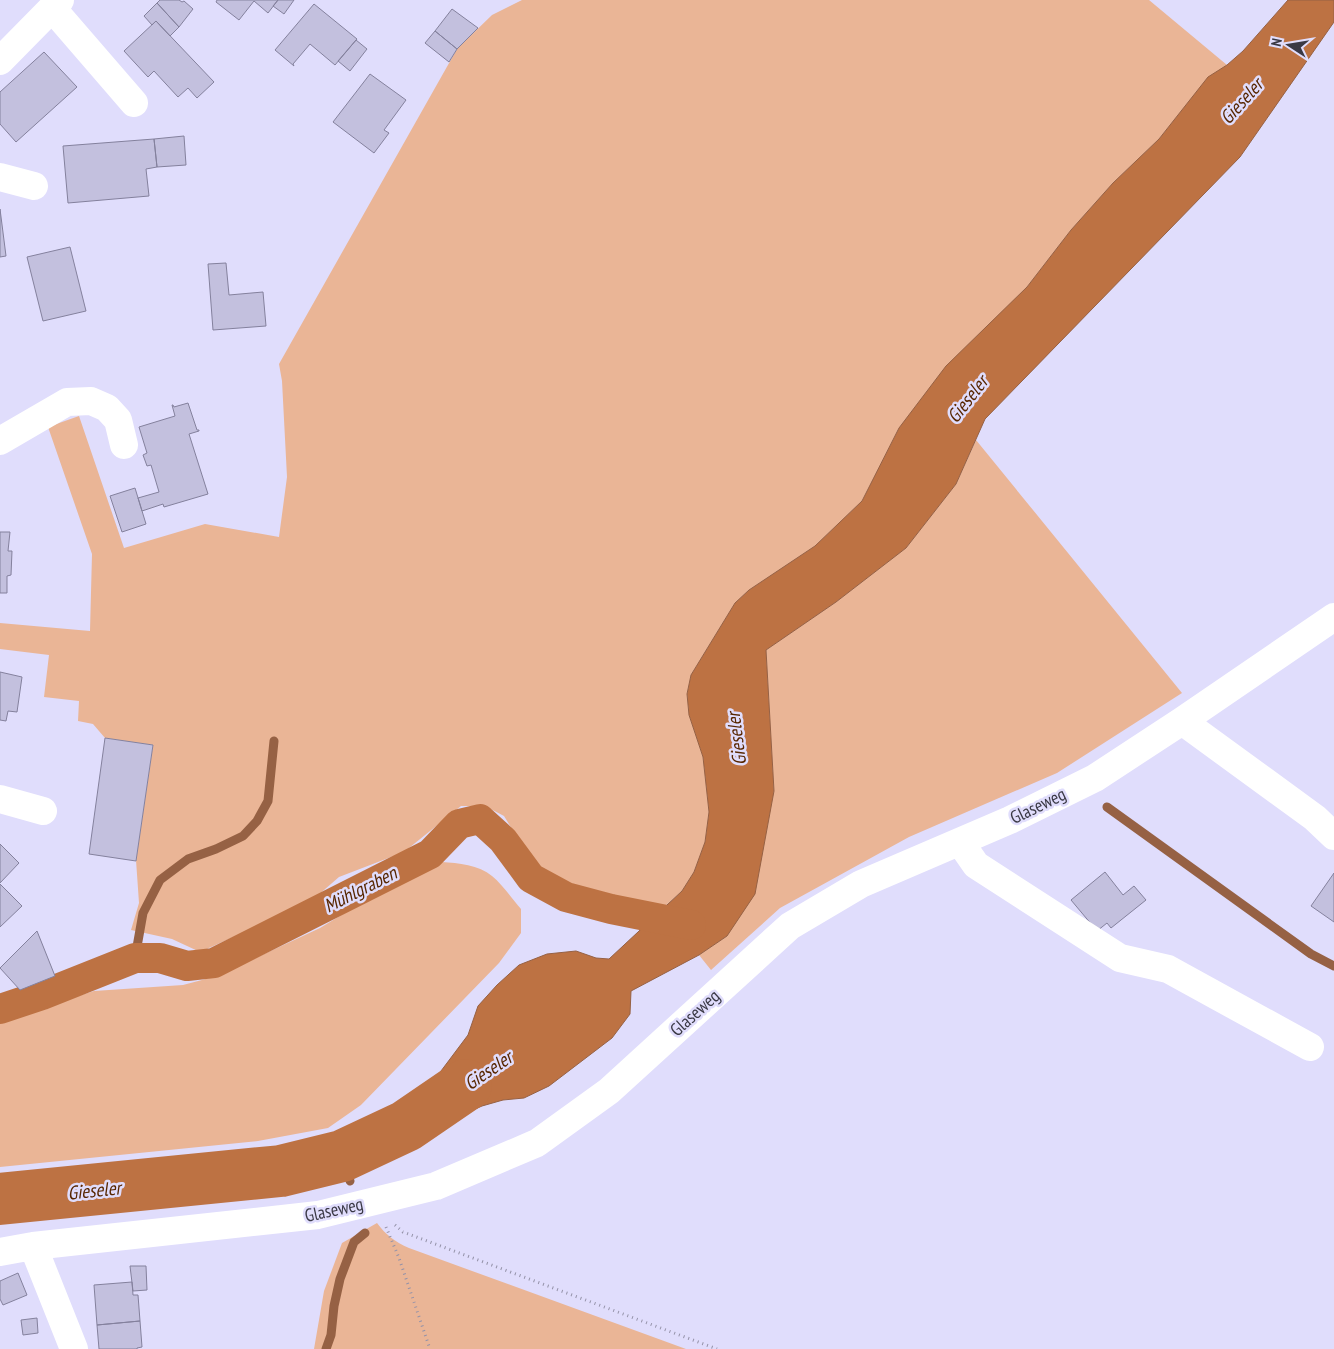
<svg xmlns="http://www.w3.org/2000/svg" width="1334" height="1349" font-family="'PT Sans Narrow',sans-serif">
<rect width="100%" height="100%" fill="#e0ddfc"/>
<path fill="#eab596" d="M522,0H1149L1227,65L1208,78L1158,140L1113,183L1071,230L1027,287L899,428L862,501L815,546L749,590L735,603L691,675L687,694L689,715L703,757L709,812L705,842L694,872L682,891L663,908L587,891L547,872L530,858L504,816L485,806H461L404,852L339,877L309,903L200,952L172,939L131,930L139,903L136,860L153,745L105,738L93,724L78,721L79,701L44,697L49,655L0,649V623L90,631L92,554L48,427L79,416L124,548L205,524L279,537L287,477L282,381L279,364L457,49L492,15Z
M976,440L1182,693L1057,773L909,837L780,908L711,970L699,955L727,936L774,791L766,650L836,602L906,548L956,484Z
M442,862C458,863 479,865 492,876C503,885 512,899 521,909V933L499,963L361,1105L328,1128L258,1141L0,1167V1021L94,991L183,985L217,976L320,928L358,905L371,895L424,873Z
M377,1223C386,1235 395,1242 409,1248L686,1349H314L324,1291L342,1243Z"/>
<path fill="#bd7243" stroke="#966144" d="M1288,0H1334V22L1240,157L985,419L956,484L906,548L836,602L766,650L774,791L755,894L727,936L699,955L631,991L630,1014L612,1038L549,1086L524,1098L503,1100L482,1106L421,1133L406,1126L408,1108L438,1075L468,1035L478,1006L497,985L519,965L547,954L576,951L596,958L609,959L682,891L694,872L705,842L709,812L703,757L689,715L687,694L691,675L735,603L749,590L815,546L862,501L899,428L946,366L1027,287L1071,230L1113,183L1159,139L1208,77L1227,65L1243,51Z"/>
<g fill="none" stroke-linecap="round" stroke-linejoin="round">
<path stroke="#966144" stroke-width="9" d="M1107,807L1311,954L1334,966
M135,958L143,913L160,880L188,859L216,849L243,836L257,821L268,801L274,741
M342,1156L350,1181
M326,1349L331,1335L334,1306L340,1279L354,1242L365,1233"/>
<path stroke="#bd7243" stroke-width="30" d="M0,1009L42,995L135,958H160L187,966L214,963L430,854L459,824L480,819L503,840L531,878L566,897L611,909L691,925"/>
<path stroke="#bd7243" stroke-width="52" d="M0,1199L281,1171L342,1156L406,1126L466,1085"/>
</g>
<path fill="#c3c0de" stroke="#84819d" d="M160,0H179L182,2L184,1L193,9L179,27L157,3Z
M217,0H278L268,13L254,1L239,20L216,2Z
M278,0H294L284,14L273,6Z
M157,3L179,27L170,36L156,21L152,25L144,16Z
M314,4L357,39L335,65L310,44L293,64L294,66L275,50Z
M452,9L478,28L457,49L435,31Z
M156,21L214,82L197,98L188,88L178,97L154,71L148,77L124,51Z
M435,31L457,49L449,62L425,43Z
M356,40L367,49L350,71L338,61Z
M44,52L77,87L16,142L0,124V92Z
M370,74L406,100L384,130L389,133L374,153L333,122Z
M184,136L186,165L157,167L154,139Z
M154,139L157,167L146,169L149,196L68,203L63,146Z
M0,209L6,256L0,257Z
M70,247L86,311L43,321L27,257Z
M226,263L229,295L263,292L266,326L213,330L208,264Z
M188,403L197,430H199V431L189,434L208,494L164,507L163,504L142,511L138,498L159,492L151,465L147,466L143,455L147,453L139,427L175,416L172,405H173L174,407Z
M135,488L146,524L122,532L110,496Z
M0,532H10L8,551H12L11,575L7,576V593H0Z
M0,672L22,677L17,712L8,711L6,721L0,720Z
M105,738L153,745L136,861L89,854Z
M0,844L19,863L0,883Z
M1105,872L1123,895L1134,886L1146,900L1111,928L1107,923L1097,931L1071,900Z
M1334,873V922L1311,906Z
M0,884L22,906L0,927Z
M37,931L55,976L20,990L0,968Z
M130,1266H146L147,1290L133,1291Z
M18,1273L27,1295L3,1305L0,1299V1281Z
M132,1282L133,1295H138L140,1321L97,1325L94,1285Z
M37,1318L38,1333L23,1335L21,1320Z
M140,1321L142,1347L137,1348V1349H99L97,1325Z"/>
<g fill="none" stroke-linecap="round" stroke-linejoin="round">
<path stroke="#9492a8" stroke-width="3" stroke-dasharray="1 4" stroke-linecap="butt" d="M395,1225L403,1232L717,1349
M386,1227L399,1258L430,1349"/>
<path stroke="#fff" stroke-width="28" d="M52,8L134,103
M0,61L60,0
M0,177L34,186
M0,441L67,402L91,401L107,408L118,420L124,445
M1182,721L1315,818L1334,836
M0,799L43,811
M960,842L976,865L1120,958L1168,969L1310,1047
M33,1246L74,1349
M0,1252L33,1246L318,1215L436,1186L537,1143L609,1091L790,926L861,884L1010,820L1095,778L1182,721L1334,617"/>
</g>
<g text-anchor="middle" stroke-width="5" stroke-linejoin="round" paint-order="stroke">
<g font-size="18" fill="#3a3945" stroke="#e0ddfc">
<text transform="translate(1038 806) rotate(-26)" y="6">Glaseweg</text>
<text transform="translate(695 1013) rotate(-42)" y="6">Glaseweg</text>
<text transform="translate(334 1210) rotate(-12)" y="6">Glaseweg</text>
</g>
<g font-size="19" font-style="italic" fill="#572600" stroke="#e0ddfc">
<text transform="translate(1241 101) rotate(-48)" y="7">Gieseler</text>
<text transform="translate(967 399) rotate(-52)" y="7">Gieseler</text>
<text transform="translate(736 739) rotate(-97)" y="7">Gieseler</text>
<text transform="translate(360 889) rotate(-27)" y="7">Mühlgraben</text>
<text transform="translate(488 1070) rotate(-34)" y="7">Gieseler</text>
<text transform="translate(94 1190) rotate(-6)" y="7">Gieseler</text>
</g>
</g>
<g transform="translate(1289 45) rotate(282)" stroke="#e0ddfc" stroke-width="4" paint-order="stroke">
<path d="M0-4L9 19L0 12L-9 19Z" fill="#3a3945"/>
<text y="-8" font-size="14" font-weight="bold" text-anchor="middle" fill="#3a3945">N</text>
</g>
</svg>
